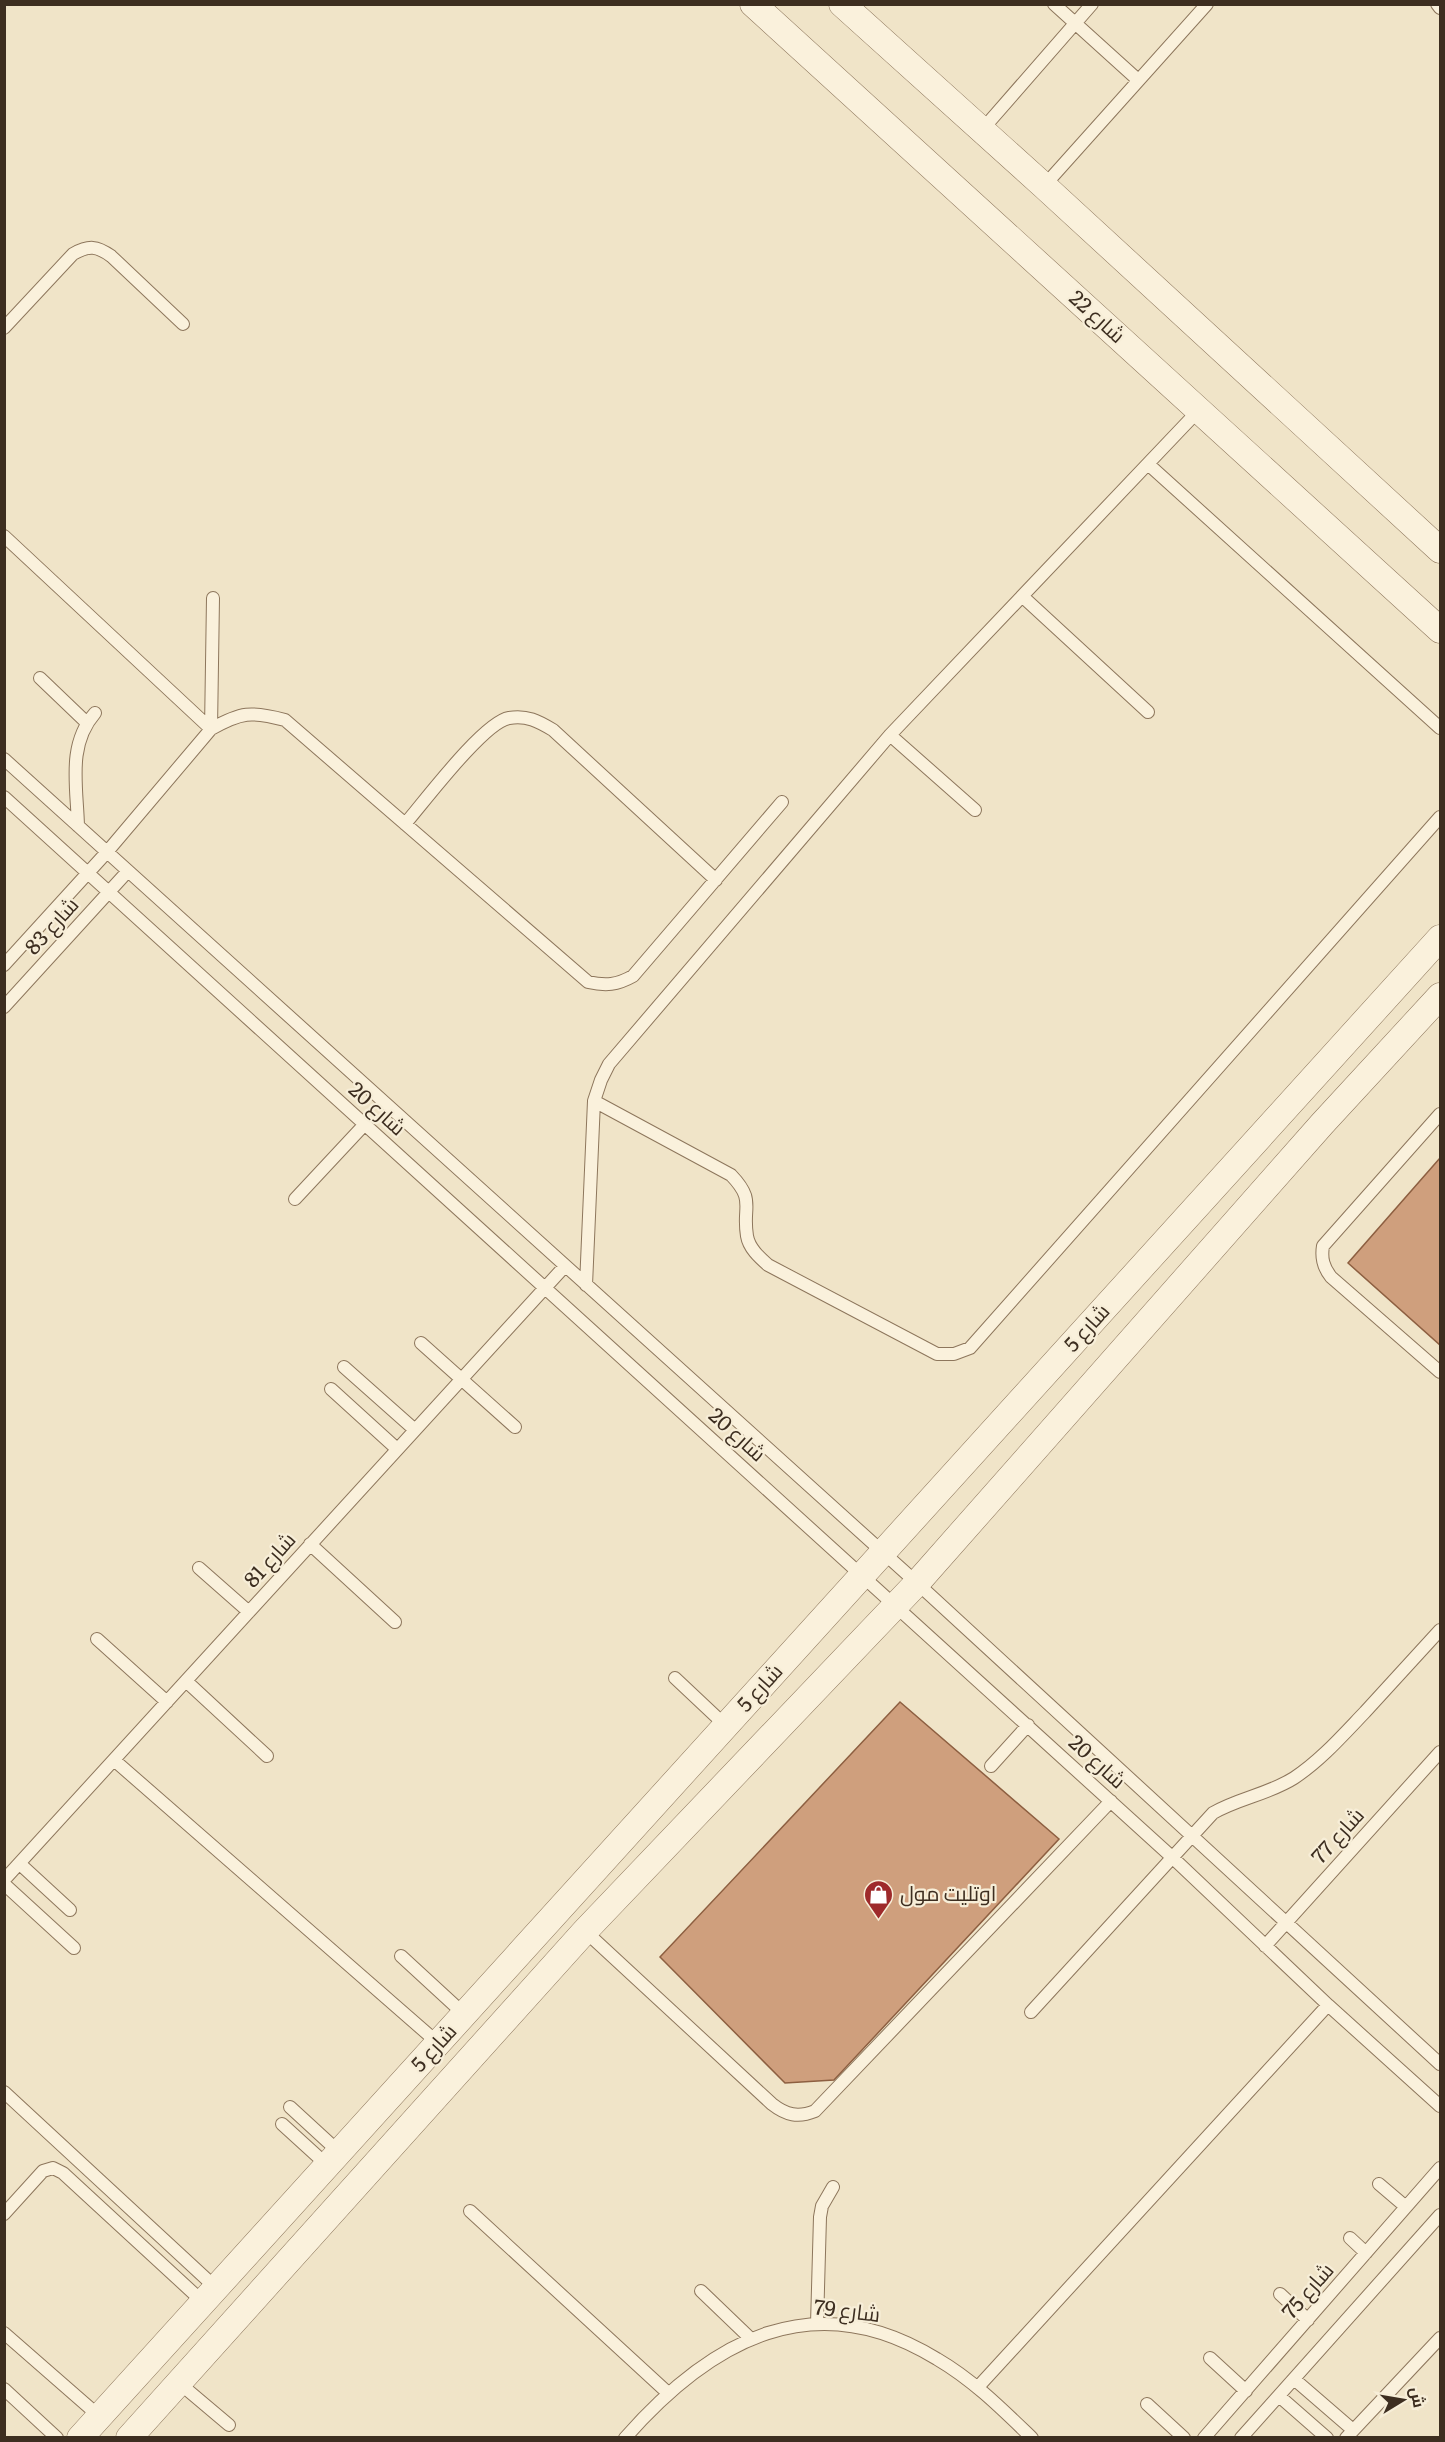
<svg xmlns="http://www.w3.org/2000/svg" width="1445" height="2442" font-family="Literata,Cairo,serif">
<rect width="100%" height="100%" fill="#f0e4c8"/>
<path fill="#cf9f7d" stroke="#8d5f41" stroke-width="1.5" d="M1440,1158V1345L1348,1263Z
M900,1702L1059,1839L834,2080L785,2083L660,1957Z"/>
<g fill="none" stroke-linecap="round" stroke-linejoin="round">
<defs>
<path id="service" d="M1054,4L1138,80
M1437,4L1440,8
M982,130L1092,4
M1044,186L1207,4
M4,328L73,254C89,245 97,246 111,256L183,324
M1148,464L1440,728
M4,536L211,729
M1022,596L1148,712
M40,678L87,723
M211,729L213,598
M890,735L975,810
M4,759L917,1583L1440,2064
M4,797L1173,1858L1328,2005L1440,2106
M405,824C424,802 484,722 509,718C527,715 538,721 553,730L716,880
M78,826C77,786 67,745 95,713
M4,965L107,852L211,729C241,712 251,711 285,720L588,982C606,986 617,985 633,976L782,802
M4,1007L128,871
M594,1101L731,1175C756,1201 742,1206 747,1236C749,1248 759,1257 768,1265L937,1354H954L970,1348L1440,817
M1440,1114L1323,1246C1321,1258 1323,1267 1331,1277L1440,1372
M295,1199L365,1124
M586,1285L594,1101L601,1080L609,1064L890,735L1199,410
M421,1343L515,1427
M344,1367L415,1430
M331,1389L397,1449
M310,1544L395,1622
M199,1568L249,1612
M97,1639L167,1702
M675,1678L726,1726
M186,1681L267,1756
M114,1760L438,2043
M991,1766L1028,1725
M20,1864L70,1910
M4,1880L565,1266
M4,1884L74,1948
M585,1931L772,2104C786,2115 798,2118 815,2111L1111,1801
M1265,1946L1440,1752
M401,1956L464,2014
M1031,2012L1213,1813C1239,1798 1269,1794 1294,1778C1321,1760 1342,1736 1365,1712C1390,1685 1415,1657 1440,1630
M4,2092L216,2288
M290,2107L339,2152
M282,2124L327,2165
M1379,2184L1406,2207
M470,2211L668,2393
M4,2214L43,2171L53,2168L63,2173L203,2302
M1350,2238L1366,2253
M701,2291L751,2339
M1280,2294L1308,2320
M817,2324L820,2217L822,2206L833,2187
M4,2333L99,2416
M1210,2358L1246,2391
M1294,2379L1353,2430
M178,2382L229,2425
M978,2387L1328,2005
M4,2389L57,2438
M1279,2396L1327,2438
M1147,2404L1184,2438
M625,2438C711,2340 814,2283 937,2359C973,2380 1002,2409 1032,2438
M1204,2438L1440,2168
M1241,2438L1440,2215
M1346,2438L1440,2338"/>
<path id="minor" d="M753,4L1440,630
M842,4L1044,186L1440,550
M80,2438L1440,938
M129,2438L585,1931L917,1583L1322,1124L1440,996"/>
</defs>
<use href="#service" stroke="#8d765c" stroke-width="14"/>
<use href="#minor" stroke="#8d765c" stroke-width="27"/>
<use href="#service" stroke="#faf1dc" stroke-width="12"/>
<use href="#minor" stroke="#faf1dc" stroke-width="26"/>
</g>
<defs>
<symbol id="shop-pin" viewBox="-11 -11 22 30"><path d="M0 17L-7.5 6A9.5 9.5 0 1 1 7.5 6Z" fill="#9e2a2b" stroke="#f7eed8"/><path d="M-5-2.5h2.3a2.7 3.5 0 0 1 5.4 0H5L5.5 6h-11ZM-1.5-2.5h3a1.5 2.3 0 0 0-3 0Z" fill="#fff"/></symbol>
</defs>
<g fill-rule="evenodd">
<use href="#shop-pin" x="862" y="1878" width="33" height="45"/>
</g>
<g text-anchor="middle" stroke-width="4.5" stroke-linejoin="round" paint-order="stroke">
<g font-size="21" fill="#3d2e20" stroke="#f7eed8">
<text transform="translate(1097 317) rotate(42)" y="7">شارع 22</text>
<text transform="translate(52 926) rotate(-48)" y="7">شارع 83</text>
<text transform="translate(377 1109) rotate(42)" y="7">شارع 20</text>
<text transform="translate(1087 1328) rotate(-48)" y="7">شارع 5</text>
<text transform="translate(737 1435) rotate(42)" y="7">شارع 20</text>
<text transform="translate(270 1560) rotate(-48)" y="7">شارع 81</text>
<text transform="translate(760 1688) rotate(-48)" y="7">شارع 5</text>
<text transform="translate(1097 1762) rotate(42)" y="7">شارع 20</text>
<text transform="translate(1338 1836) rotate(-48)" y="7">شارع 77</text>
<text transform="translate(434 2048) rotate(-48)" y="7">شارع 5</text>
<text transform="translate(1308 2291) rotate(-49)" y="7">شارع 75</text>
<text transform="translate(847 2311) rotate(7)" y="7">شارع 79</text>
</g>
<g font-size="21" fill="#3d2e20" stroke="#f7eed8" text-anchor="start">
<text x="900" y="1901">اوتليت مول</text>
</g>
</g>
<rect width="1445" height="2442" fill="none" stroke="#3d2e20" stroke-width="12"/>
<g transform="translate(1403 2400) rotate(79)" stroke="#f7eed8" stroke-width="4.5" paint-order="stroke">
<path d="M0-4.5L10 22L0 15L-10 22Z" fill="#3d2e20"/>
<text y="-9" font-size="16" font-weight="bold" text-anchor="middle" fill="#3d2e20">ش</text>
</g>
</svg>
